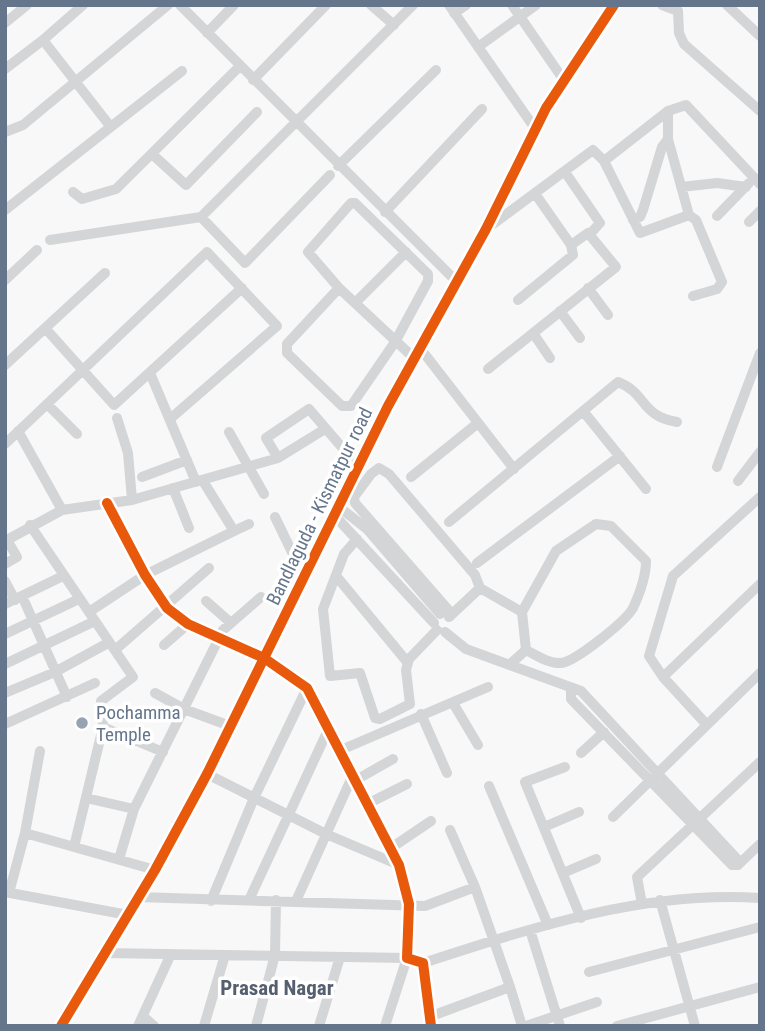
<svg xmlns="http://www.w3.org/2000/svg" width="765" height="1031" font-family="'Roboto Condensed',sans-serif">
<rect width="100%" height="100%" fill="#f8f8f8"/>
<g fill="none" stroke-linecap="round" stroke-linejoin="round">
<path stroke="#d4d5d6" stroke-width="10" d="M83,5L43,40L110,126
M180,5L457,282
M371,5L394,25
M449,5L536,130
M512,5L563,79
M662,5L678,11L679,33L684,44L760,111
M727,5L760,36
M454,13L466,5
M5,23L27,5
M207,33L234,5
M478,47L536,5
M5,69L43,40
M253,80L326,5
M668,111V139L689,215L696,220L722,282L717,289L693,296
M5,132L23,125L168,5
M152,154L186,185L257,112
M604,161L668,111L686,105L760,184
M338,166L436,70
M565,172L600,223L590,234
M681,187L717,183L746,187
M73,192L82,199L116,189L240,66
M5,210L182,71
M385,212L482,109
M717,216L749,183
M201,217L245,263L330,175
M633,220L640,217L643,210L662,147L668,139
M749,222L760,211
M489,227L593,150L604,161L640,233L689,215
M50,240L201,217L413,5
M5,280L37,250
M339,288L308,252L351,203H355L428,274V281L395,342L351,406H342L287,353V344L339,288L415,359
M588,288L608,315
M518,300L573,255L571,245
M355,303L406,252
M560,311L580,338
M45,328L114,405L242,288
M533,333L550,358
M420,348L514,469
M5,365L105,273
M488,369L616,267L588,233L571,245L536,195
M150,373L196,482
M47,404L77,434
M583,411L646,489
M117,418L128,453L132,500
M18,431L62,510
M229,432L264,494
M5,444L207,252L277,326L170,419
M278,458L266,438L309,409L358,466
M717,467L760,353
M142,477L187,460
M411,477L478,423
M203,481L234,531L249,524
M738,481L760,452
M173,488L189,528
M107,503L145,575L167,608L188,624L264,658L307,688L399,865L409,904L407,958L423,963L431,1026
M339,507L367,529L440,614
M335,516L434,623
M275,517L305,579
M449,522L618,382C647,393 640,416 677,422
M30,525L133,677L101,701L103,727L74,847
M357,539L344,554L323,609L330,676L360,673L375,718L380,719L410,704L406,670L409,659L437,630
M5,541L62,510L132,500L278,458L325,429
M477,563L620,456
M5,564L17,557L7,540
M337,577L408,663
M5,581L15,600
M480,588L522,612L556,551L596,524L611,526L646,561C646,576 639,595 633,608C626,621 575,662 561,663C549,664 536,655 526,650L509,665
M22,596L67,697
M206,601L231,623
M5,604L63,576
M89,612L145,575L234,531
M522,612L526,650
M449,617L480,588L475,575L389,474L379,468L371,474L354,497L355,503L452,614
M445,632L466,649L581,691L737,859L738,865H732L571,699V689
M5,634L79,599
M164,645L188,624
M115,650L209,568
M5,664L95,621
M663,677L649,656L673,576L760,497
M5,693L55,672L108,643
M155,693L184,709L230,726
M453,703L478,745
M421,714L447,773
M5,724L95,683
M707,725L663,677L760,584
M103,727L163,752
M341,750L488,687
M581,753L604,732
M565,767L525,782L581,918
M207,774L326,834L399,865
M356,780L393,759
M489,786L548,925
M86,798L134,809L223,630L261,597
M369,803L407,784
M613,817L760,673
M544,827L579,812
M25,833L155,870
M391,848L431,821
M119,859L134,809
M738,865L760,844
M563,873L596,859
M5,892L128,915
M9,893L25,833L40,751
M138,897L425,906L475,887
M249,900L329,728
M660,900L695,1026
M211,901L254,798L307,688
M296,901L353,775
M642,904L637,877L760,762
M530,930L560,1026
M104,953L407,958L385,1026
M423,963C531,928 645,890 760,898
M589,972L760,927
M510,987L522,1026
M144,1017L154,1026
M429,1017L510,987L475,887L450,830
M61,1026L155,870L207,774L388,406L486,229L546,108L614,5
M138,1026L171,954
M204,1026L225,955
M256,1026L275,955L276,900
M319,1026L340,957
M526,1026L597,1002
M617,1026L760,987"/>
<defs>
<path id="cycleway" d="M107,503L145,575L167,608L188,624L264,658L307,688L399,865L409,904L407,958L423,963L431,1026
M61,1026L155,870L207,774L388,406L486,229L546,108L614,5"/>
</defs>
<use href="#cycleway" stroke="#fff" stroke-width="15"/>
<use href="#cycleway" stroke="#e8590c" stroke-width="10"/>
</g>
<circle fill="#98a3b1" stroke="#fff" stroke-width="2.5" cx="82" cy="723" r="7"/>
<g text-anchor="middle" stroke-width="7" stroke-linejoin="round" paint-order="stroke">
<g font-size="19" fill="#65758b" stroke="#fff">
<text transform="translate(319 506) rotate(-64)" y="7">Bandlaguda - Kismatpur road</text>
</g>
<g font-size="19" fill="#65758b" stroke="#fff" text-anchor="start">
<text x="96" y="719">Pochamma<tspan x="96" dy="22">Temple</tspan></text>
</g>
<g font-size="21" font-weight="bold" fill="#545f6f" stroke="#fff">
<text x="277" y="995">Prasad Nagar</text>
</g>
</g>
<rect width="765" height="1031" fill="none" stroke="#65758b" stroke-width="14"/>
</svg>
